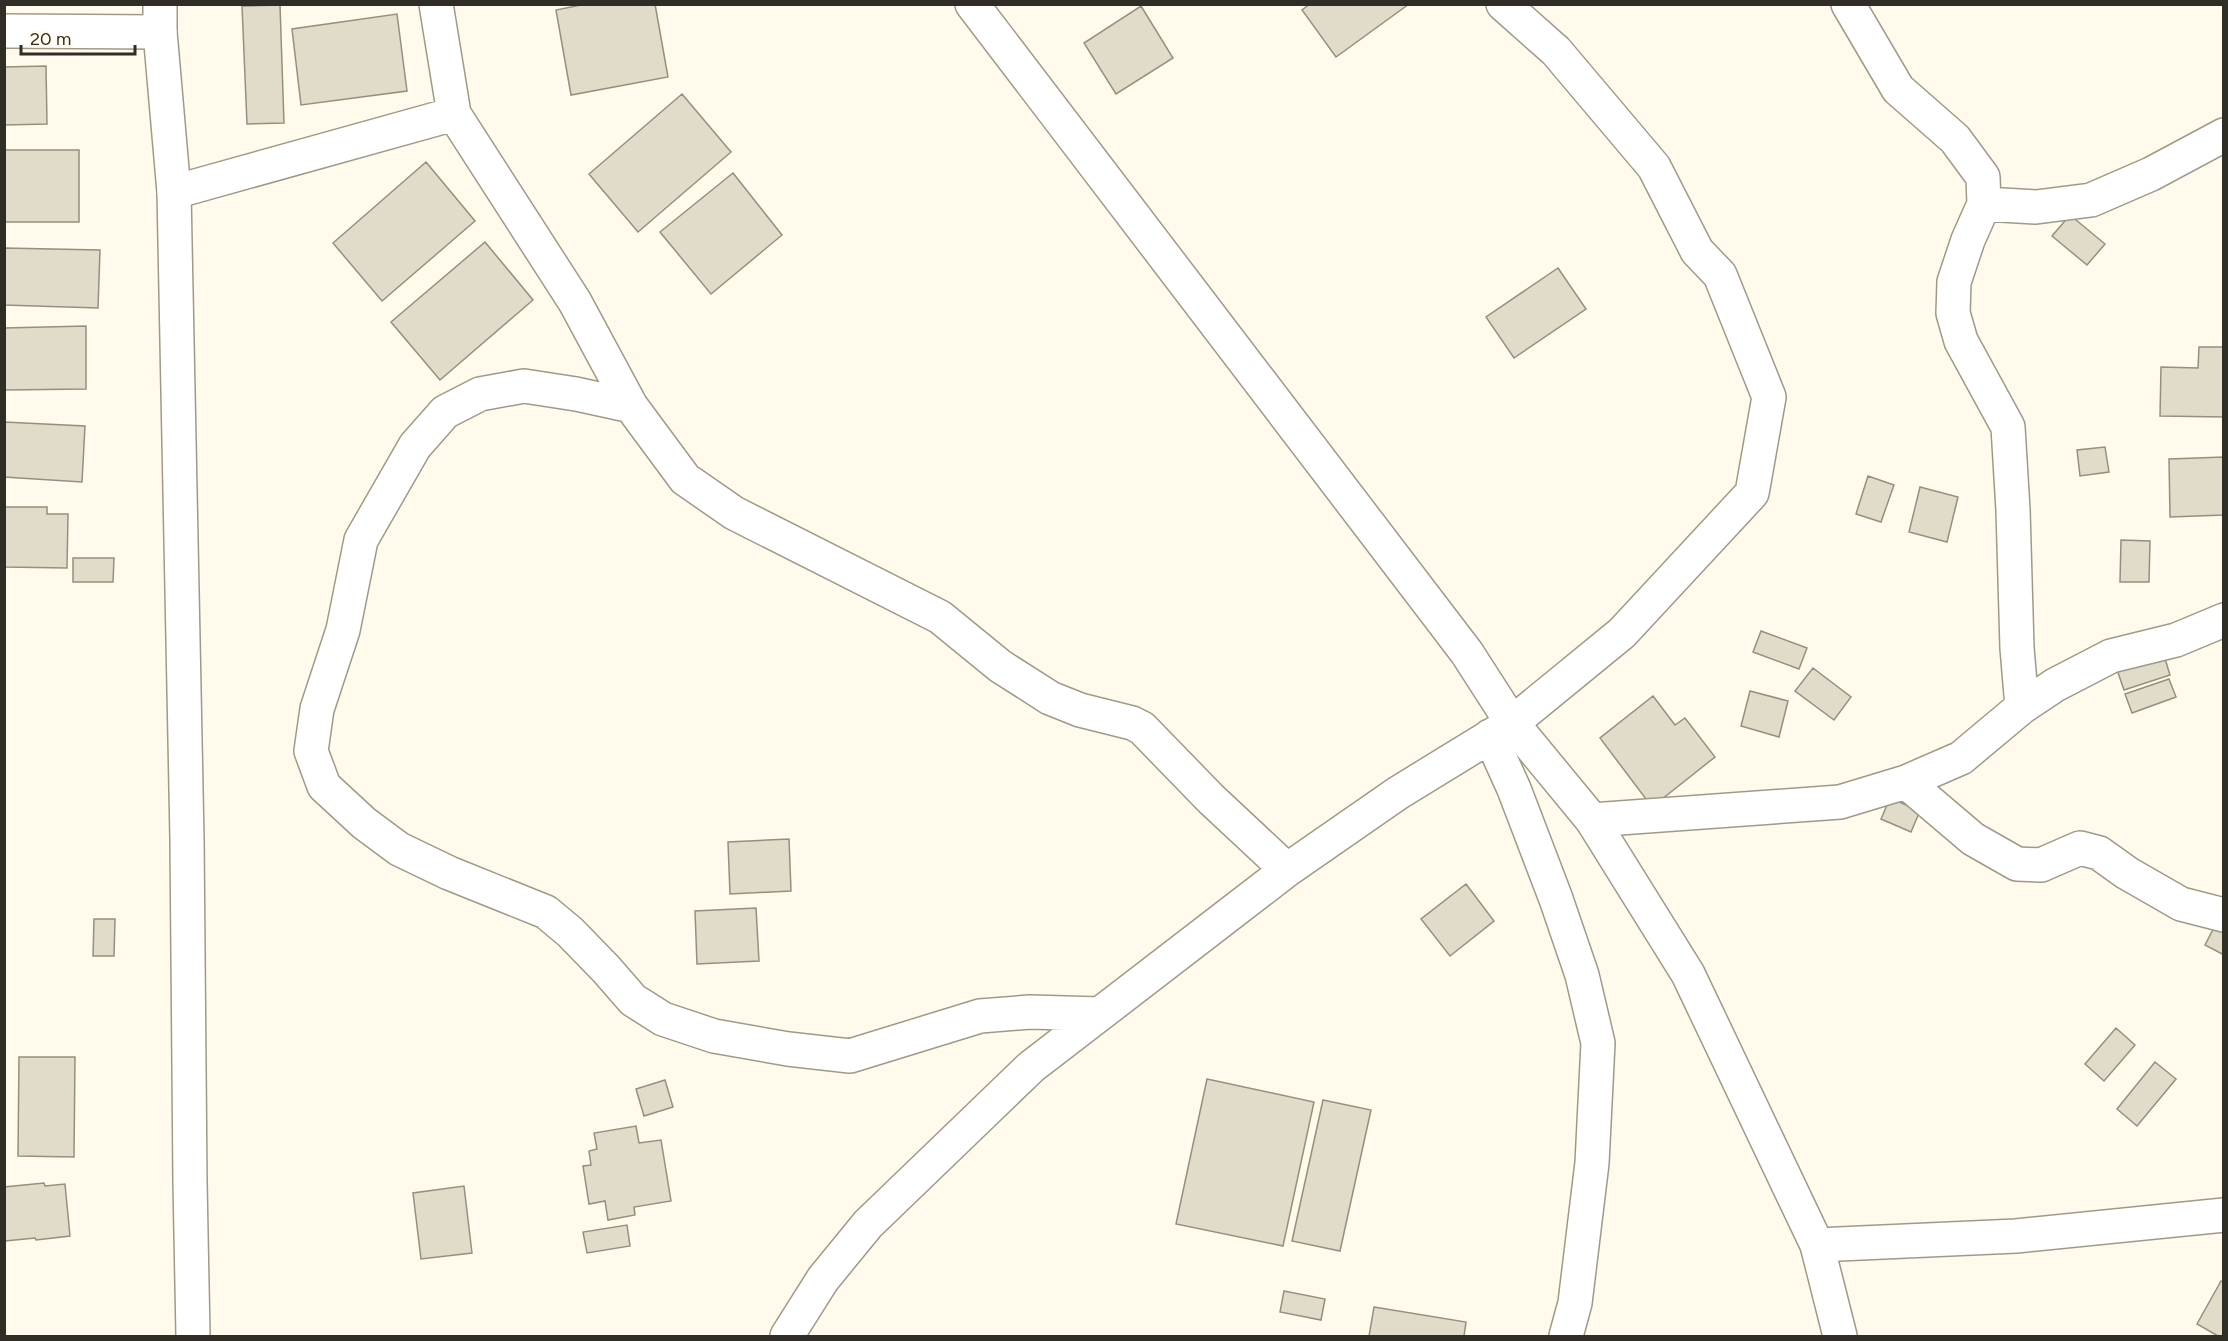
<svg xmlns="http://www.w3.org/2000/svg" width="2228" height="1341" font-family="Figtree,sans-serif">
<rect width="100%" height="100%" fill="#fffaeb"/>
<path fill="#e1dcc9" stroke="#95907e" stroke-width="1.5" d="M586,4H655L668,77L571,95L556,10Z
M1310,4H1409L1336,57L1302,10Z
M280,5L284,123L247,124L242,6Z
M1141,6L1173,58L1116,94L1084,43Z
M397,14L407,91L301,105L292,29Z
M46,66L47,124L4,125V67Z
M682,94L731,152L638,232L589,174Z
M4,150H79V222H4Z
M426,162L475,221L382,301L333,243Z
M733,173L782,235L711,294L660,232Z
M2070,215L2105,244L2087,265L2052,236Z
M485,242L533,300L440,380L391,322Z
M4,248L100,250L98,308L4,305Z
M1558,268L1586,309L1514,358L1486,317Z
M86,326V389L4,390V328Z
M2199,347H2224V417L2160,416L2161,367L2198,368Z
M4,422L85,426L82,482L4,477Z
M2105,447L2109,472L2080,476L2077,450Z
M2224,457V515L2170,517L2169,459Z
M1868,476L1894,485L1881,522L1856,514Z
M1920,487L1958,497L1947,542L1909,532Z
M4,507H47V514H68L67,568L4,567Z
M2121,540L2150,541L2149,582H2120Z
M73,558H114L113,582H73Z
M1761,631L1807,648L1799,669L1753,652Z
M2163,652L2170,675L2124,690L2116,667Z
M1813,668L1851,697L1834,720L1795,691Z
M2169,679L2176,697L2132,713L2125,694Z
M1750,691L1788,701L1779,737L1741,726Z
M1653,696L1675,725L1685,718L1715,757L1652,807L1600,738Z
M1890,798L1920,811L1911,832L1881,819Z
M789,839L791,891L730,894L728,842Z
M1466,884L1494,921L1450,956L1421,919Z
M756,908L759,961L697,964L695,911Z
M2219,918L2224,921V955L2205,945Z
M94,919H115L114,956H93Z
M2116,1028L2135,1045L2104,1081L2085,1064Z
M19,1057H75L74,1157L18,1156Z
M2155,1062L2176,1079L2137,1126L2117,1109Z
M1207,1079L1314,1102L1283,1246L1176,1224Z
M665,1080L673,1107L644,1116L636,1089Z
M1323,1100L1371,1110L1340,1251L1292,1241Z
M636,1126L639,1143L661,1140L671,1201L634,1207L635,1215L608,1220L605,1201L589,1204L583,1166L591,1165L589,1151L597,1149L594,1133Z
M44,1183L45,1186L65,1184L70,1236L36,1240L35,1238L5,1241L4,1243V1187Z
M464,1186L472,1253L421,1259L413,1193Z
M627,1225L630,1246L587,1253L583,1232Z
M2221,1281L2224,1283V1336H2218L2197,1324Z
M1284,1291L1325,1299L1321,1320L1280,1312Z
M1374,1307L1466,1322L1464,1336H1369Z"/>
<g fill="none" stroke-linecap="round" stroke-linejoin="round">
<defs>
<path id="minor" d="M436,4L454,114L575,302L631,406L685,479L734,513L940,617L1000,666L1050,698L1080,710L1132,723L1142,728L1211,799L1287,870
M1848,4L1898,89L1955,139L1983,177L1984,204L1968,240L1954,282L1953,313L1961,341L2008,427L2013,510L2017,648L2022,707
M4,31L160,32
M174,192L454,114
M1984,204L2036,207L2091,200L2151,174L2224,135
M631,406L576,394L524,386L480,394L445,412L415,446L361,540L343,630L317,709L311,751L324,786L364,823L399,849L449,873L546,912L570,932L606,969L633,1000L663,1019L714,1036L788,1049L850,1056L980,1016L1030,1012L1100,1014
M1490,736L1514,789L1556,899L1582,975L1598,1043L1592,1163L1575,1303L1566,1336
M1906,782L1973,839L2017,864L2041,865L2080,848L2099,853L2127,873L2181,904L2224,915
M1592,820L1840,802L1906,782L1961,758L2022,707L2055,685L2111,656L2176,640L2224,620
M1817,1245L2016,1236L2224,1215
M787,1336L823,1279L868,1224L1031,1067L1287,870L1398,793L1512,723L1622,633L1752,493L1769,397L1720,275L1697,251L1654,167L1556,51L1503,4"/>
<path id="tertiary" d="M160,4V32L174,192L187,839L190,1182L193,1336
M972,4L1467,653L1512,723L1592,820L1688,974L1817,1245L1840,1336"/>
</defs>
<use href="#minor" stroke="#9f9a88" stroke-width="36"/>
<use href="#tertiary" stroke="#9f9a88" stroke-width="36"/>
<use href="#minor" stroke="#fff" stroke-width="33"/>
<use href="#tertiary" stroke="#fff" stroke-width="33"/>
</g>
<rect width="2228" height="1341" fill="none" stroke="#2f2d26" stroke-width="12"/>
<path d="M21 45v9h114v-9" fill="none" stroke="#2f2d26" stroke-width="3"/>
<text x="30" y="45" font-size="18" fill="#2f2d26" stroke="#fffaeb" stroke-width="4.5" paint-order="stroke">20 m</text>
</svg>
